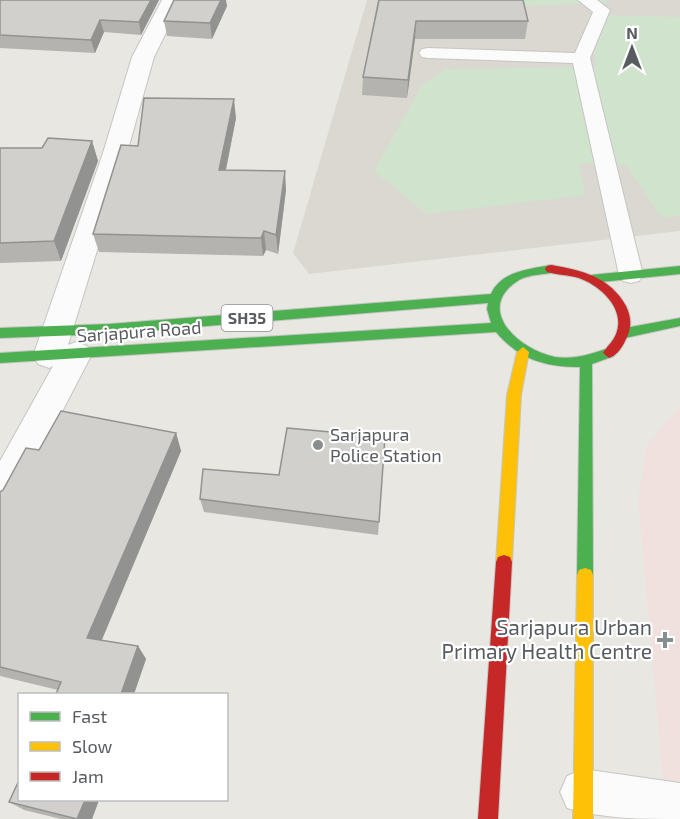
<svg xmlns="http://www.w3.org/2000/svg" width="680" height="819" font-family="'Exo 2',sans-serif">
<rect width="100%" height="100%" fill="#e8e7e2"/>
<path fill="#dad8d1" d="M367,0H680V231L309,274L293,253Z"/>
<path fill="#f1e1de" d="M680,407V784L663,782L638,498L647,445Z"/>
<path fill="#d0e4cd" d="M460,0H606L609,3L462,8Z
M587,15L680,17V215L662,218L626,165L579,163L585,195L427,214L374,171L422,85L446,69L597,67Z"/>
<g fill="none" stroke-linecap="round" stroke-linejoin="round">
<defs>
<path id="lane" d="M578,0H597L610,10L590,58L643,275L639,281L631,283L623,281L619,275L573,63L428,58L422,57L419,53L422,49L428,48L575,53L593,12Z"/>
<path id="street" d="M162,0H182L154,57L127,153L68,345L76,342L87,346L92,354L13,506L0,511V461L53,366L49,368L38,364L33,356L103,153L132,57Z
M583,769L680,783V819C642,819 603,819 567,808L560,792L567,776Z"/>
<path id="fast" d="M551,265L555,266L557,269L555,272C544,275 529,274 519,280C473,309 519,350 555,357C574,360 591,354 609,348L615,353L614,356L592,364L593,575L591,580L585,582L579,580L577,575L580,367C544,367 519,359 496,332L0,363V353L491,323L487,309L488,303L109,334L0,338V328L109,324L491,294C501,271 530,269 551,265Z
M680,266V274L591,283L585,279L591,275Z
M680,318V326L625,338L619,333L625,328Z"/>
<path id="slow" d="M523,347L529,352L521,395L512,562L510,567L504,569L498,567L496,562L507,395L517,352Z
M585,568L591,570L593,575V819H573L577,575L579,570Z"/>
<path id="jam" d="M551,265C582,270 610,277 626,306C631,316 632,327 627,337C623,346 618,355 609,358L603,353C607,346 613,342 616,334C626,309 601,286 579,278C569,275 557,275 547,272L545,269L547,266Z
M504,555L510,557L512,562L498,819H478L496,562L498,557Z"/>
</defs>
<use href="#lane" stroke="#c5c5c4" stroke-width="2"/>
<use href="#street" stroke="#c5c5c4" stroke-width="2"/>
<use href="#fast" stroke="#c5c6c5" stroke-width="2"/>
<use href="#slow" stroke="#c5c6c5" stroke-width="2"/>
<use href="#jam" stroke="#c5c6c5" stroke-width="2"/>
<use href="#lane" fill="#fcfbfb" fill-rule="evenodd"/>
<use href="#street" fill="#fcfbfb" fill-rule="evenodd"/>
<use href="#fast" fill="#4caf50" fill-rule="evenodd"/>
<use href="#slow" fill="#ffc107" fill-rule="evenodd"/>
<use href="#jam" fill="#c62828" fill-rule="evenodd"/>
</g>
<path fill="#b4b3b0" d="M0,0H159L141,35L104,32L95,53L0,48Z
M378,0L528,21L525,39H415L407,98L362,95L363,77Z
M227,6L212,39L167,36L164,21Z
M236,118L226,170L286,190L278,254L266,250L263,256L99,252L93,234L138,146Z
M92,141L98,161L61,261L0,263V148H42Z
M176,433L181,451L102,640L138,646L146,659L134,694H56L58,690L0,676V492L3,490L39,450Z
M385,437L378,535L204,512L200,499L279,475Z
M20,800H99L92,819H61L24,810L9,802Z"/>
<path fill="#929290" d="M151,0H159L141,35L139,22Z
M221,0H226L227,6L212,39L210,23Z
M100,20L104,32L95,53L91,40Z
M416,21L415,39L407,98L408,80Z
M234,99L236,118L222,189L219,170Z
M92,141L98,161L61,261L54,241Z
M285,171L286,190L278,254L276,235Z
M264,231L266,250L263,256L261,238Z
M176,433L181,451L97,651L87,638Z
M138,646L146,659L134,694H121Z
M85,800H99L92,819H77Z"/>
<path fill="#d1d0cd" stroke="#929290" stroke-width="1.5" d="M0,0H151L139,22L100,20L91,40L0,35Z
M174,0H221L210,23L164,21Z
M379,0H523L528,21H416L408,80L363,77Z
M144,98L234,99L219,170L285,171L276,235L264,231L261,238L93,234L121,145L138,146Z
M48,138L92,141L54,241L0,243V148H42Z
M61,411L176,433L87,638L138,646L121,694H56L61,682L0,667V492L3,490L26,448L39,450Z
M287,428L385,437L379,522L200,499L203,469L279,475Z
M20,778V800H85L77,819L9,802Z"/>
<g fill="#8a8d8e" stroke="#fff" stroke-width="2">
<circle cx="318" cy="445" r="6"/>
<path d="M662 631h6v6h6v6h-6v6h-6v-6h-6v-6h6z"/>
</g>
<g text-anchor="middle" stroke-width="4.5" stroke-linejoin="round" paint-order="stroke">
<rect fill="#fff" stroke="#8a8d90" stroke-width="1.5" x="221.5" y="305" width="51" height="26" rx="4.5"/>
<g font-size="16" font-weight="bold" fill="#585c60">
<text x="247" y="324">SH35</text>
</g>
<g font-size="18" fill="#585c60" stroke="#fff">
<text transform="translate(139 332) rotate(-4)" y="6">Sarjapura Road</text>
</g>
<g font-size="18" fill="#585c60" stroke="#fff" text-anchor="start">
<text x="330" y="441">Sarjapura<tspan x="330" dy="21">Police Station</tspan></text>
</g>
<g font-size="21" fill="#585c60" stroke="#fff" text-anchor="end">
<text x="652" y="635">Sarjapura Urban<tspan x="652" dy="24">Primary Health Centre</tspan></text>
</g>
</g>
<rect x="18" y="693" width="210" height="108" fill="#ffffff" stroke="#bcbebf" stroke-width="1.5"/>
<rect x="30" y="712" width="30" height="9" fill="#4caf50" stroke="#bcbebf" stroke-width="1.5"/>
<text x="72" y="723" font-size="18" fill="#585c60">Fast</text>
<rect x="30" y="742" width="30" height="9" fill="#ffc107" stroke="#bcbebf" stroke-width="1.5"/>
<text x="72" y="753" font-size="18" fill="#585c60">Slow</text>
<rect x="30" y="772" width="30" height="9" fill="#c62828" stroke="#bcbebf" stroke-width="1.5"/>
<text x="72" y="783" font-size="18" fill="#585c60">Jam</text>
<g transform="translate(632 48)" stroke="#ffffff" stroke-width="4.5" paint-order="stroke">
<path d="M0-4.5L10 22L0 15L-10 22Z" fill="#585c60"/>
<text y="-9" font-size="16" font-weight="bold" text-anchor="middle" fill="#585c60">N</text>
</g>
</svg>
